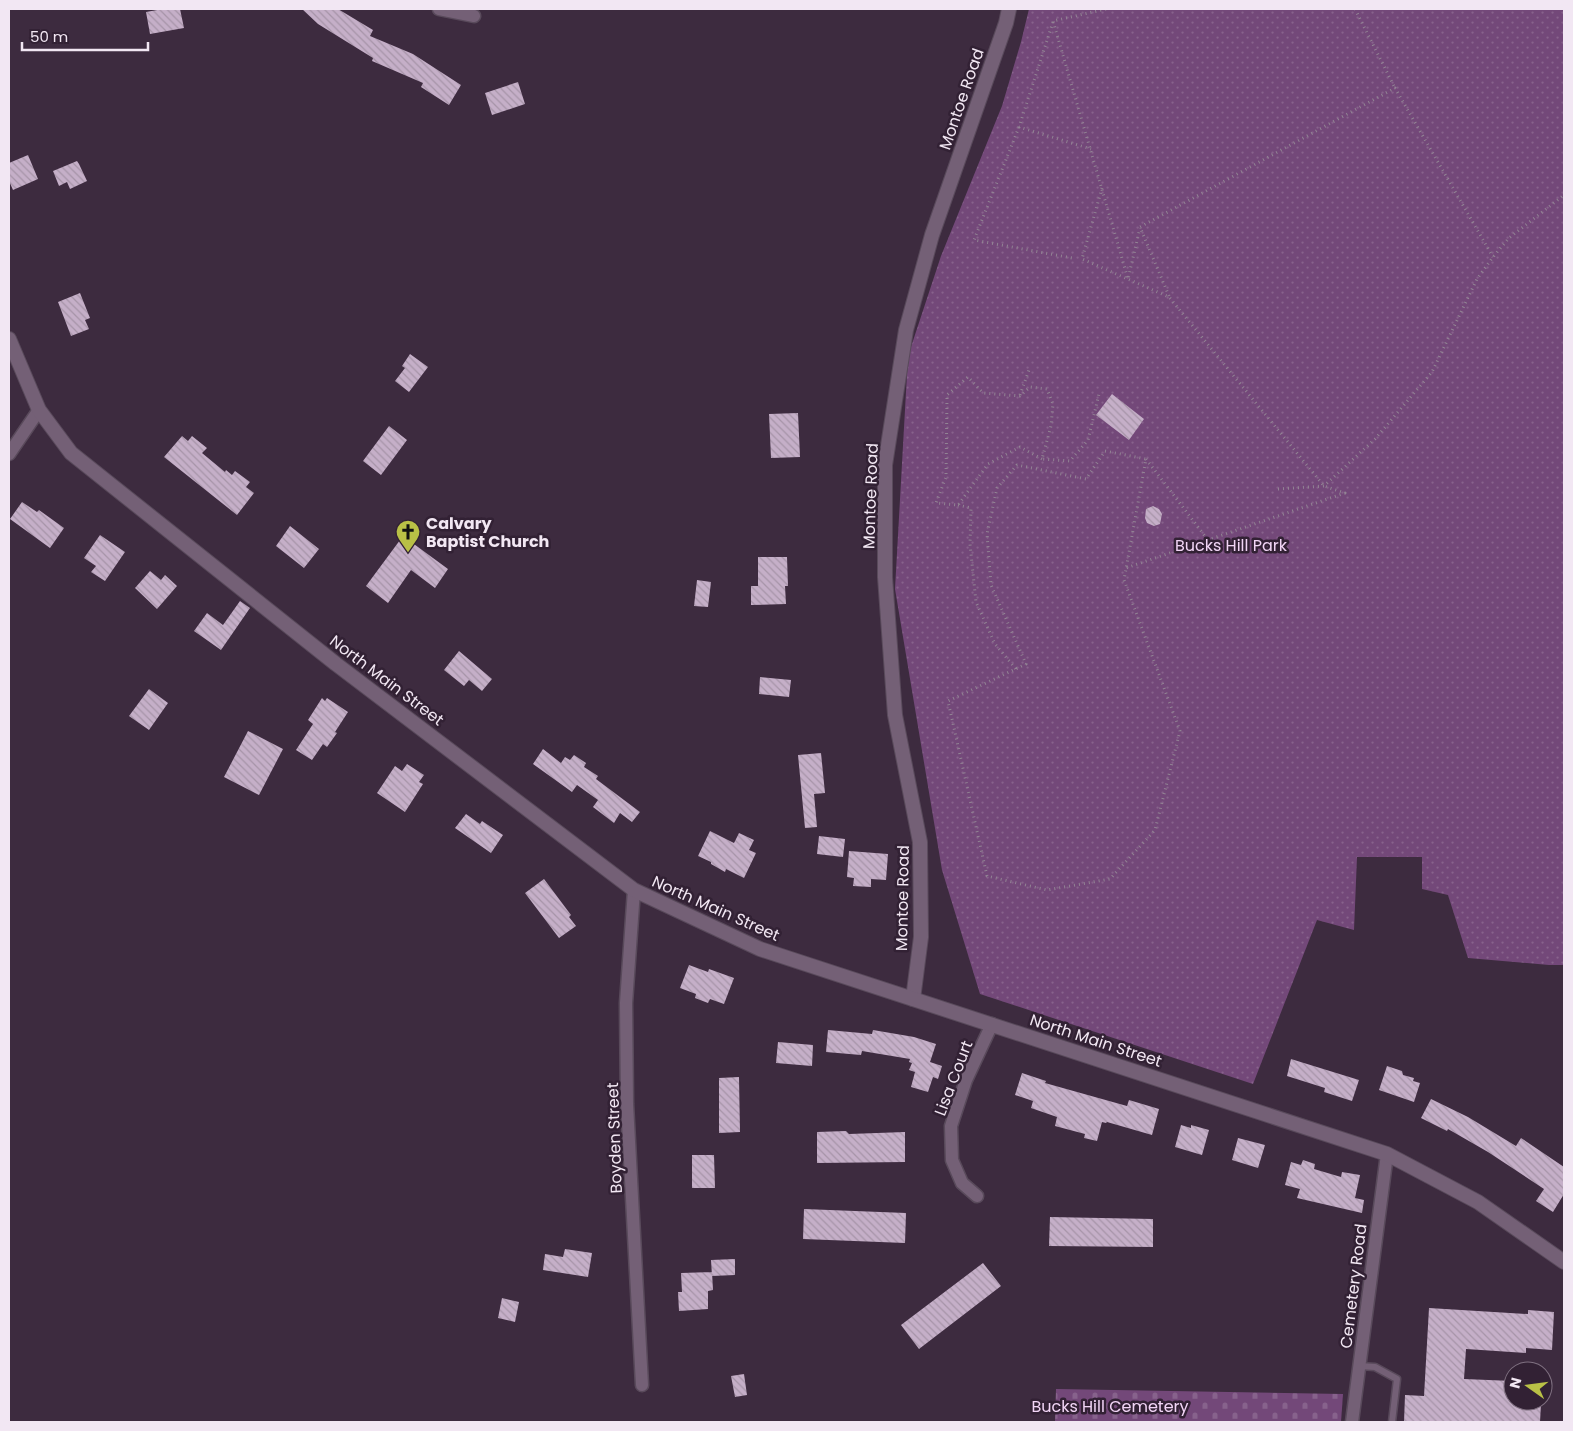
<svg xmlns="http://www.w3.org/2000/svg" width="1573" height="1431" font-family="Poppins,sans-serif">
<defs>
<pattern id="cemetery-stones" width="16" height="16" patternUnits="userSpaceOnUse" patternTransform="scale(1.25)"><rect width="16" height="16" fill="#734879"/><path d="M2 7V4a2 2 0 0 1 4 0v3zM10 15v-3a2 2 0 0 1 4 0v3z" fill="#87628c"/></pattern>
<pattern id="park-dots" width="8" height="8" patternUnits="userSpaceOnUse" patternTransform="scale(1.25)"><rect width="8" height="8" fill="#734879"/><path d="M2 2h.1M6 6h.1" fill="none" stroke="#87628c" stroke-width="1.8" stroke-linecap="round"/></pattern>
<pattern id="building-back-hatch" width="6" height="6" patternUnits="userSpaceOnUse" patternTransform="scale(1.25)"><rect width="6" height="6" fill="#c5afc8"/><path d="M-1 5l2 2M0 0l6 6M5-1l2 2" fill="none" stroke="#a694a8"/></pattern>
</defs>
<rect width="100%" height="100%" fill="#3d2b3f"/>
<path fill="url(#cemetery-stones)" d="M1056,1389L1343,1394L1341,1422H1055Z"/>
<path fill="url(#park-dots)" d="M1029,9H1564V965H1549L1468,958L1448,895L1422,889V857H1357L1354,930L1317,920L1253,1084L980,994L942,870L895,589L908,356L941,256L1002,106L1021,42Z"/>
<path fill="url(#building-back-hatch)" d="M163,9H180L184,28L150,34L146,12Z
M302,9H338L373,30L370,36L413,54L461,85L449,105L421,87L423,83L372,61L373,58L318,24Z
M518,82L525,104L492,115L485,93Z
M28,155L38,179L13,190L9,181V163Z
M77,161L79,164L87,181L70,189L67,182L59,186L53,171Z
M80,293L90,318L85,320L89,329L71,336L58,302Z
M410,354L428,367L409,392L395,381L405,368L402,366Z
M1112,394L1144,419L1129,440L1096,415Z
M798,413L800,457L771,458L769,414Z
M389,426L407,440L381,475L363,461Z
M182,436L188,441L192,436L207,448L202,453L225,472L226,470L232,475L235,471L250,482L246,487L254,493L237,515L164,457Z
M22,502L37,512L39,510L64,528L50,548L10,519Z
M1153,506L1159,509L1162,514L1160,524L1154,526L1147,523L1145,518L1146,509Z
M290,526L319,549L304,568L276,546Z
M100,535L125,552L105,581L91,572L96,566L84,558Z
M403,536L448,569L435,588L411,570L388,603L366,586Z
M758,557H787L788,586H785L786,604L751,605V586H758Z
M150,571L161,580L165,575L177,586L157,609L135,588Z
M697,580L711,582L708,607L694,606Z
M240,601L250,608L221,650L194,631L207,613L223,625Z
M459,651L492,679L482,691L469,680L464,686L444,670Z
M760,677L791,680L789,697L759,694Z
M149,689L168,703L149,730L129,716Z
M322,698L325,701L327,698L348,712L335,732L337,733L327,747L323,744L312,760L296,750L313,724L308,720Z
M248,731L283,749L259,795L224,777Z
M543,749L561,763L565,757L570,760L574,755L586,763L584,767L598,776L596,779L640,812L632,822L620,813L614,823L593,807L598,800L577,785L572,792L533,764Z
M821,753L825,793L814,794L817,827L805,828L798,755Z
M407,764L424,775L419,782L423,784L405,812L377,793L395,766L402,771Z
M466,814L480,824L482,821L503,835L491,853L455,828Z
M710,831L734,843L739,833L754,840L749,850L756,853L744,878L726,869L725,872L711,864V862L698,856Z
M819,836L845,839L843,857L817,854Z
M849,851L888,854L886,880L871,879V887L853,886L854,878L847,877Z
M544,879L571,915L569,917L576,926L559,938L525,893Z
M689,965L708,972L709,969L734,978L724,1004L710,999L708,1003L695,998L696,994L680,988Z
M828,1030L872,1034L873,1030L914,1037L936,1044L930,1062L942,1066L938,1079L933,1077L928,1092L911,1087L915,1072L909,1070L912,1063L909,1062L910,1059L862,1051L861,1055L826,1052Z
M778,1042L813,1045L812,1066L776,1063Z
M1291,1059L1359,1080L1352,1101L1324,1092L1325,1088L1287,1076Z
M1387,1066L1402,1071L1403,1075L1414,1078L1413,1081L1420,1083L1414,1102L1379,1090Z
M1022,1073L1046,1081L1045,1083L1127,1106L1129,1100L1159,1109L1152,1135L1107,1122L1106,1123L1102,1122L1097,1141L1084,1138L1085,1134L1055,1126L1057,1117L1031,1108L1033,1101L1015,1095Z
M739,1077L740,1132L719,1133V1078Z
M1431,1099L1468,1117L1516,1146L1521,1138L1564,1167V1194L1553,1212L1536,1201L1544,1189L1488,1152L1448,1129L1447,1131L1421,1118Z
M1181,1125L1191,1128V1125L1209,1130L1202,1155L1175,1147Z
M846,1131L849,1134L905,1132V1162L817,1163V1132Z
M1238,1138L1265,1145L1258,1168L1232,1160Z
M692,1155H714L715,1188H692Z
M1303,1160L1315,1164L1314,1169L1341,1177L1342,1172L1360,1175L1355,1198L1364,1200L1362,1213L1297,1198L1300,1189L1285,1185L1291,1162L1301,1165Z
M804,1209L906,1213L905,1243L803,1239Z
M1050,1217L1153,1219V1247L1049,1246Z
M565,1249L592,1253L588,1277L543,1270L545,1254L563,1257Z
M735,1259V1275L712,1276L711,1260Z
M983,1263L1001,1286L919,1349L901,1325Z
M712,1272L713,1290L708,1291V1309L679,1311L678,1292H682L681,1273Z
M502,1298L519,1302L515,1322L498,1318Z
M1429,1308L1528,1314V1310L1554,1312L1552,1350L1526,1348V1353L1466,1349L1464,1379L1513,1381V1402L1541,1404L1540,1422H1404L1405,1395L1424,1396Z
M744,1374L747,1395L735,1397L731,1376Z"/>
<g fill="none" stroke-linecap="round" stroke-linejoin="round">
<defs>
<path id="service" d="M1359,1366L1375,1367L1397,1379L1392,1422"/>
<path id="minor" d="M439,9L474,16
M9,454L39,410
M634,890L626,1003L627,1104L642,1385
M977,1196L962,1183L952,1160L951,1126L966,1080L992,1024
M1352,1422L1387,1154"/>
<path id="tertiary" d="M913,999L921,937L920,842L895,715L885,577V465L906,330L932,235L1006,23L1009,9"/>
<path id="secondary" d="M9,339L39,410L71,453L336,664L634,890L760,949L1387,1154L1478,1202L1564,1262"/>
</defs>
<use href="#service" stroke="#594a5b" stroke-width="9"/>
<use href="#minor" stroke="#594a5b" stroke-width="15"/>
<use href="#tertiary" stroke="#594a5b" stroke-width="16"/>
<use href="#secondary" stroke="#594a5b" stroke-width="16"/>
<path stroke="#928494" stroke-width="3" stroke-dasharray="1 4" stroke-linecap="butt" d="M1106,9L1053,21L1128,279L1140,228
M1355,9L1395,88
M1053,22L1019,127L1091,149
M1019,127L974,240L1072,258
M1102,188L1082,259L1169,297L1324,486L1345,493L1126,568
M1169,296L1140,227L1395,88L1493,257
M1020,395L1029,370
M1105,451L1146,459L1124,580L1180,731L1155,830L1110,879L1047,890L987,876L948,701L1026,664L991,585L987,534L997,488L1017,465L1086,479Z
M1042,459L1020,447L988,464L958,505L936,503L946,477L947,395L968,377L983,393L1020,396L1030,387L1047,389L1053,404L1051,426L1042,459L1070,461L1088,440L1099,394
M1146,459L1208,540
M1278,489L1324,486L1375,439L1432,372L1477,279L1493,257L1509,238L1564,195
M958,505L971,508L970,544L976,602L995,644L1016,669"/>
<use href="#service" stroke="#746076" stroke-width="6"/>
<use href="#minor" stroke="#746076" stroke-width="12"/>
<use href="#tertiary" stroke="#746076" stroke-width="14"/>
<use href="#secondary" stroke="#746076" stroke-width="14"/>
</g>
<defs>
<symbol id="church-pin" viewBox="-11 -11 22 30"><path d="M0 17L-7.5 6A9.5 9.5 0 1 1 7.5 6Z" fill="#b9c046" stroke="#322134"/><path d="M-1.2-6h2.4v3.5h3.3v2.4h-3.3V6h-2.4V-.1h-3.3v-2.4h3.3Z" fill="#111"/></symbol>
</defs>
<g fill-rule="evenodd">
<use href="#church-pin" x="394" y="518" width="28" height="38"/>
</g>
<g text-anchor="middle" stroke-width="5" stroke-linejoin="round" paint-order="stroke">
<g font-size="16" fill="#f2e7f3" stroke="#322134">
<text transform="translate(961 99) rotate(-71)" y="6">Montoe Road</text>
<text transform="translate(870 496) rotate(-88)" y="6">Montoe Road</text>
<text transform="translate(387 680) rotate(37)" y="6">North Main Street</text>
<text transform="translate(902 898) rotate(-89)" y="6">Montoe Road</text>
<text transform="translate(716 908) rotate(24)" y="6">North Main Street</text>
<text transform="translate(1096 1040) rotate(18)" y="6">North Main Street</text>
<text transform="translate(953 1078) rotate(-69)" y="6">Lisa Court</text>
<text transform="translate(614 1138) rotate(-92)" y="6">Boyden Street</text>
<text transform="translate(1353 1286) rotate(-83)" y="6">Cemetery Road</text>
</g>
<g font-size="16" font-weight="bold" fill="#f2e7f3" stroke="#322134" text-anchor="start">
<text x="426" y="529">Calvary<tspan x="426" dy="18">Baptist Church</tspan></text>
</g>
<g font-size="16" fill="#f2d5f6" stroke="#322134">
<text x="1231" y="551">Bucks Hill Park</text>
<text x="1110" y="1412">Bucks Hill Cemetery</text>
</g>
</g>
<rect width="1573" height="1431" fill="none" stroke="#f2e7f3" stroke-width="20"/>
<g transform="translate(1528 1386) rotate(284)"><circle r="24" fill="#322134" stroke="#7f7080"/>
<path d="M0-4L9 19L0 12L-9 19Z" fill="#b9c046"/>
<text y="-8" font-size="14" font-weight="bold" text-anchor="middle" fill="#f2e7f3">N</text>
</g>
<path d="M22 42v8h126v-8" fill="none" stroke="#f2e7f3" stroke-width="2.5"/>
<text x="30" y="42" font-size="15" fill="#f2e7f3" stroke="#322134" stroke-width="4" paint-order="stroke">50 m</text>
</svg>
